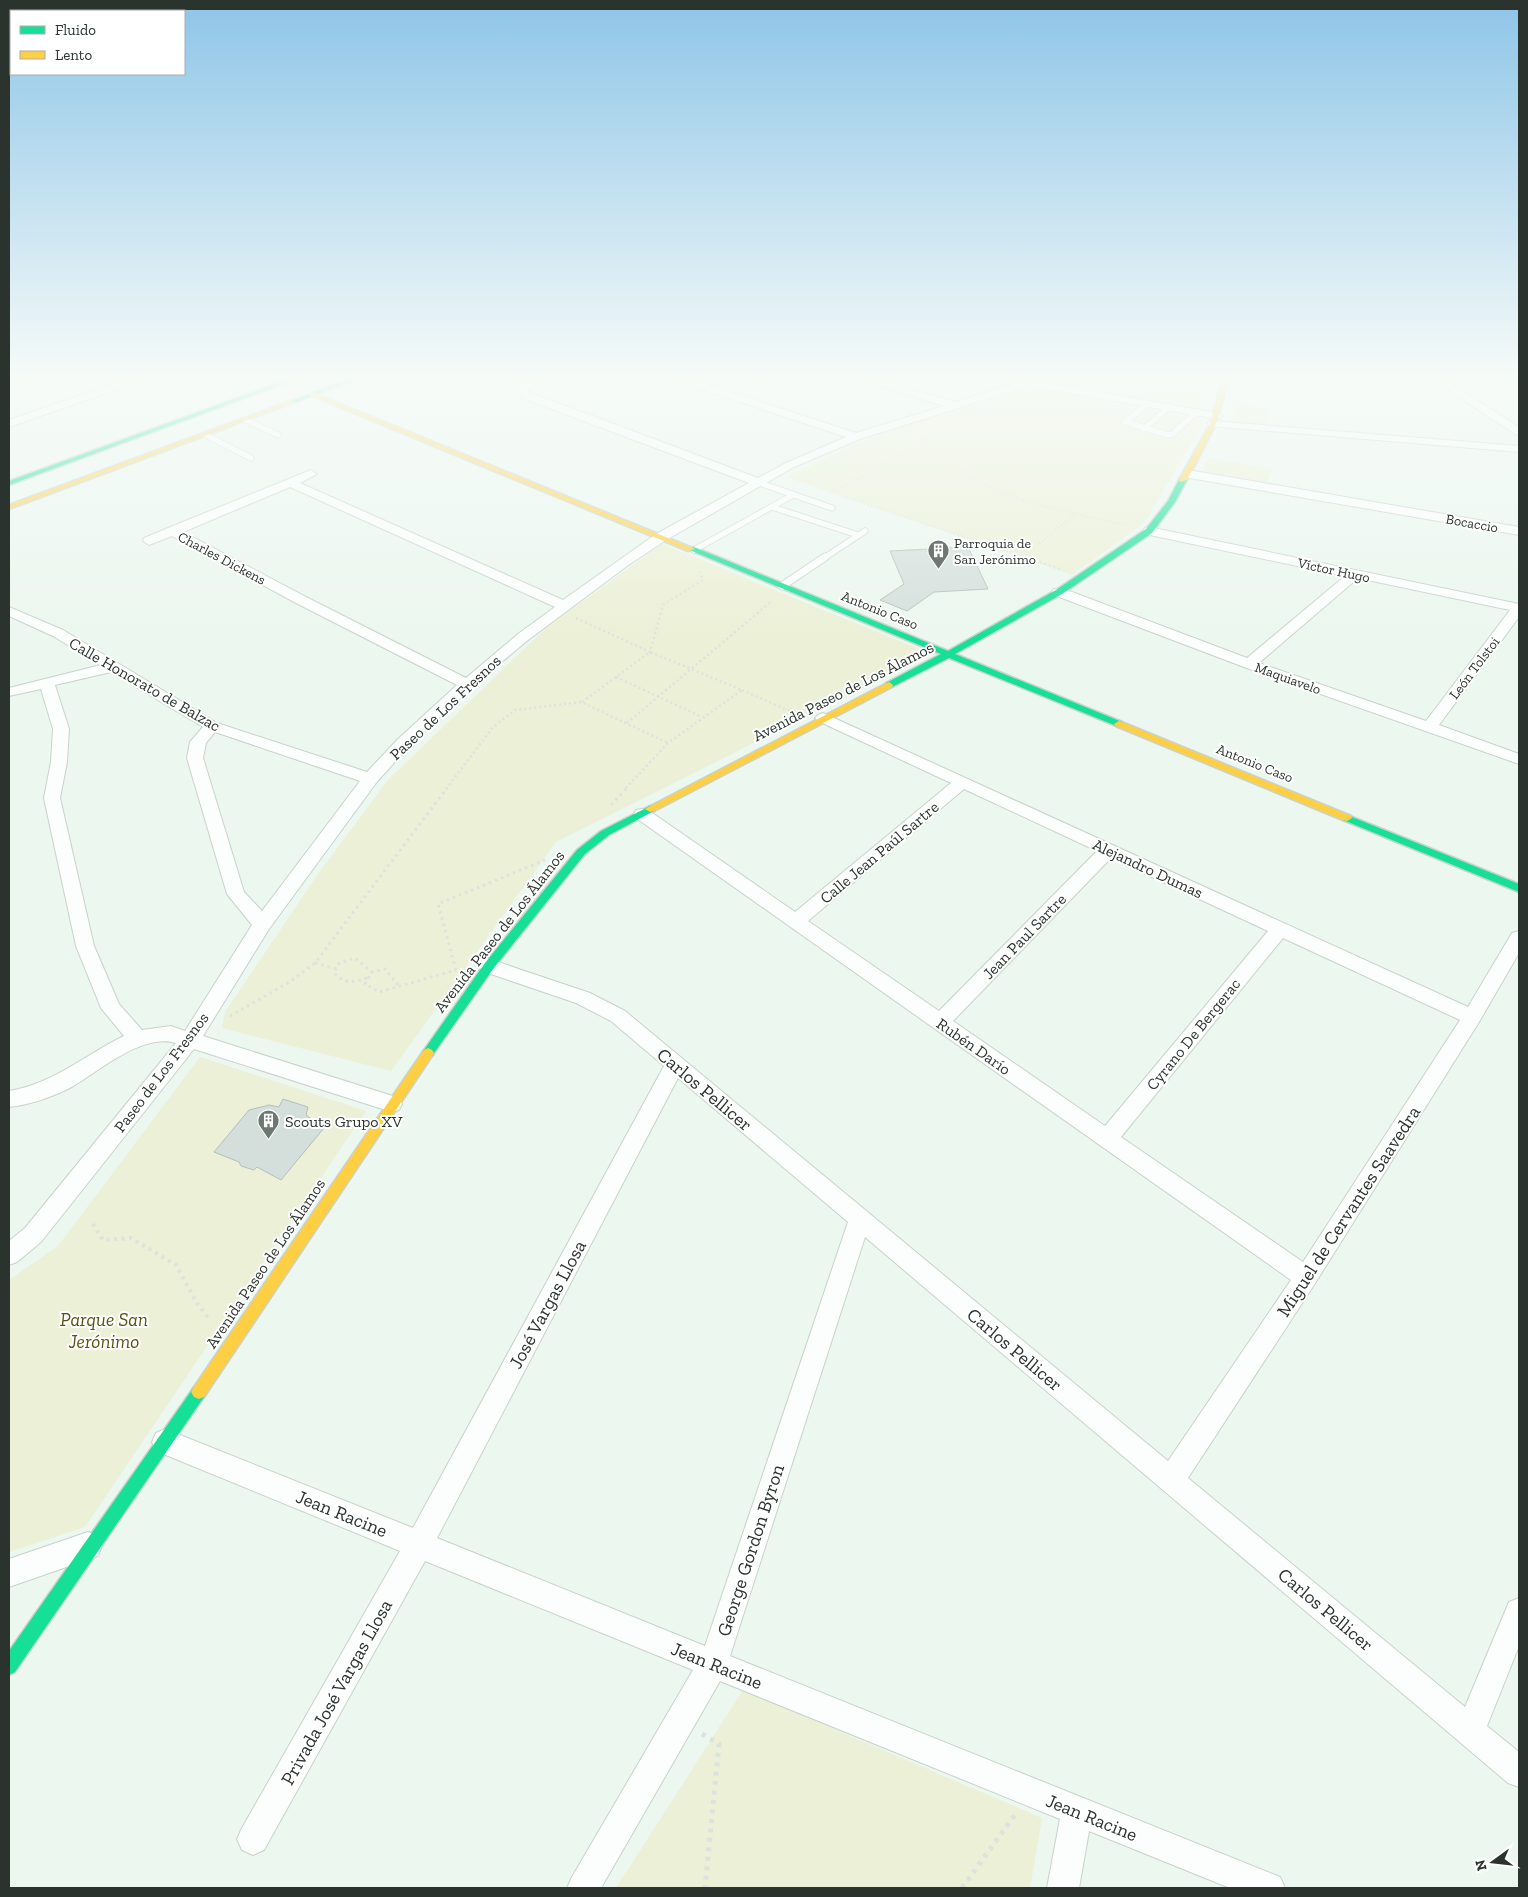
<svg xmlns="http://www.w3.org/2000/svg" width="1528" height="1897" font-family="'Zilla Slab',serif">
<rect width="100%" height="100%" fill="#ebf7ef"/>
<path fill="#ecf0d6" d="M1062,374H1209L1199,406L1119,394L1044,379Z
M1034,388L1205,420L1145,522L1072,575L786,477L865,440L899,427Z
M1235,403L1268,409L1265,425L1233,424Z
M1209,458L1272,469L1267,483L1201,472Z
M662,544L931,654L556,842L391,1071L222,1028L225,1012L320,871L388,780L547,627Z
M200,1057L366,1111L85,1527L9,1552V1280L58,1246Z
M743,1690L1042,1818L1030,1888H616Z"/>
<path fill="#d4dfdb" stroke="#b5bfbb" d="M968,547L988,589L934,592L907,611L880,600L904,584L890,551Z
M283,1099L308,1107L306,1115L324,1128L281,1180L257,1167L254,1170L241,1166L239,1162L214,1152L249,1110L269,1105L279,1107Z"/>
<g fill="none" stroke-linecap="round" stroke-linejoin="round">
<defs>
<path id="lane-far1" d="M1147,404L1125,422L1168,435L1173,434L1196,412
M246,420L278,435
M1144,429L1169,407
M206,435L251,458
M757,482L832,508
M772,507L858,535
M694,550L793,495
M824,558L865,531"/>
<path id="lane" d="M782,586L825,557"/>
<path id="street" d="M27,374H133V379L124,387L9,427V420L116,383L123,378L32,379L9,383V377Z
M266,374H279L293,381L288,384Z
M546,374H559L526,391L758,478L786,463L846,437L662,376L661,374H676L856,433L944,406L845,376L844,374H859L955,402L1045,374H1060L1059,376L1042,382L1217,413L1223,416L1217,419L1029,386L860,439L794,467L666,540L627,566L528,640L472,687L410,745L376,783L269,929L203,1036L399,1098L402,1104L399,1110L392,1112L194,1049L41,1242L17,1262L9,1265V1241L25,1228L176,1043C142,1032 97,1073 68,1089C49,1098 29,1105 9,1107V1091C55,1083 83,1056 124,1036L101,1008L76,946L44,798L51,762L53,729L41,689L9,696V688L101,665L53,636L9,616V607L63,630L217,723L367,772L398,739L457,685L296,603L172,536L149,545L143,541L144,538L168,528L311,470L317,474L300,483L563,600L656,534L749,483L522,398L516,392L517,387ZM290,487L555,607L518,634L466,678L306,597L183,532ZM111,672L203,727L190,742L187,758L227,894L252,925L185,1031L171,1026L142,1030L119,1004L94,946L60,798L67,762L69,729L55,685ZM215,732L360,781L262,911L244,892L203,758L206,743Z
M1424,374H1436L1519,427V435L1515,434Z
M1213,421L1519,446V452L1209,426L1207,424L1209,422Z
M1188,470L1519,527V535L1184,477L1182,474Z
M1149,527L1519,604V617L1439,725L1519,754V764L1244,667L1054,595L1052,592L1054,589H1064L1247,658L1345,576L1145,534L1143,531L1145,528ZM1358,578L1510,610L1426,721L1259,663Z
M823,713L1468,1007L1512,933L1519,931V953L1479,1022L1314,1285L1188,1478L1465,1707L1509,1602L1519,1598V1646L1487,1726L1519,1752V1787L1508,1783L865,1237L730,1656L1280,1877L1285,1888H1230L1089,1831L1079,1888H1047L1060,1819L720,1681L601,1888H567L572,1877L693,1670L425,1561L264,1850L253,1855L242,1850L237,1839L242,1828L400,1551L156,1451L152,1442L156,1433L165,1429L413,1528L664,1066L611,1021L576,1003L482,971L479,966L482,961L489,959L590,993L625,1011L1168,1461L1291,1280L636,818L634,814L636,810L642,809L648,810L795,912L951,783L818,721L815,718L818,715ZM964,789L1097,851L939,1011L808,921ZM1111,858L1268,931L1105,1126L953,1021ZM1283,938L1460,1020L1303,1262L1121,1137ZM678,1078L848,1222L705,1646L437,1538Z
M88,1532L98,1536L102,1546L98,1556L9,1587V1559Z"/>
<path id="fast" d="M303,374H311L9,485V481Z
M362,374H370L294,403L289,402Z
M1180,478L1187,480L1175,502L1152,533L1062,594L955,654L1122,722L1124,724L1119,727L949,658L892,687H886V683L941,654L687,549L694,547L948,651L1056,590L1146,529L1168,501Z
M650,806L654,807L655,809L654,811L609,835L585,854L493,969L432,1056H424L422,1053L424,1050L485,963L577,850L601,831Z
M1347,815L1519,884V892L1343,820L1342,818Z
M199,1385L204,1387L207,1392L204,1397L15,1672L9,1675V1651L194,1387Z"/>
<path id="slow" d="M1224,374H1230L1216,424L1187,480L1180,482L1179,480L1210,424Z
M310,393H314L695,549L688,551L310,395Z
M290,401L295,402L9,509V505Z
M889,682L893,685L892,687L654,811L650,812L645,809Z
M1119,721L1351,816L1352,818L1347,821L1343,820L1116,726L1114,724Z
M428,1048L432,1050L434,1053L432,1056L204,1397L199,1399L194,1397L191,1392L194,1387L424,1050Z"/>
</defs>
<use href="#lane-far1" stroke="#c8d2cb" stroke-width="7"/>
<use href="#lane" stroke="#c8d2cb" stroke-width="9"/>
<use href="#street" stroke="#c8d2cb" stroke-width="2"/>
<use href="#fast" stroke="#c8d2cb" stroke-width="3"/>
<use href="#slow" stroke="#c8d2cb" stroke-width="3"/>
<path stroke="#dde2df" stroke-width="2" stroke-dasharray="1 2.5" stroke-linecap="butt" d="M917,434C934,451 954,467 974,479C1020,505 1075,513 1125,525
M831,492L926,443
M841,496L1028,558
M1023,557L1076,513"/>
<path stroke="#dde2df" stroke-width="2.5" stroke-dasharray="2 3" stroke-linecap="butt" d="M1025,557L1060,569
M576,618L650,652L663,605L703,580L700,572
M616,677L702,717
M742,690L794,713
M582,702L650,652L742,690L668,743L625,789
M627,723L772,601
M446,789L493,727L515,710L581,702L668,743"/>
<path stroke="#dde2df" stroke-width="3" stroke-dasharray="2.5 4" stroke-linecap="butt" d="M611,805L627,788
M315,963L337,969
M456,970L438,904L545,860
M367,978C354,983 344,984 334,973L339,963L355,958L372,972
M398,985L385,969L372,972L365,984L379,992L456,970
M230,1016L288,983L315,963L447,788"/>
<path stroke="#dde2df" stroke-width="4" stroke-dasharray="3 4.5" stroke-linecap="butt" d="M93,1224L103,1240L131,1238L176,1265L197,1303L209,1319"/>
<path stroke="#dde2df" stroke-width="5" stroke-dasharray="4 5.5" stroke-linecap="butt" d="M702,1734L719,1744L705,1888
M962,1888L1017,1812"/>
<use href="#lane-far1" stroke="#fcfefd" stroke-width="5.5"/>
<use href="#lane" stroke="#fcfefd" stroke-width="7"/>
<use href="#street" fill="#fcfefd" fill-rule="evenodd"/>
<use href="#fast" fill="#16e098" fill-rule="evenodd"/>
<use href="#slow" fill="#ffcf43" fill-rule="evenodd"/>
</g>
<linearGradient id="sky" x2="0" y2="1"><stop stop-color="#8ec5e8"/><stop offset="0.59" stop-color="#f6fbf8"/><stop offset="1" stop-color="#f6fbf8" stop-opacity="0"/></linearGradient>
<rect width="1528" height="639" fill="url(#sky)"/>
<defs>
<symbol id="building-pin" viewBox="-11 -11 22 30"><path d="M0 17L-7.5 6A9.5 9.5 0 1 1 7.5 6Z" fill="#6e7872" stroke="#fff"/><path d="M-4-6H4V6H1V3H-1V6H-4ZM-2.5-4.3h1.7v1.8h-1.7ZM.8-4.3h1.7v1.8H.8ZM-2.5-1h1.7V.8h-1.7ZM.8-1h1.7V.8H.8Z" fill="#fff"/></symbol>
</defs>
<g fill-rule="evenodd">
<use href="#building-pin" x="926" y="538" width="25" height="34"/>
<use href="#building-pin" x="256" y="1108" width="25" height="34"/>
</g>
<g text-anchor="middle" stroke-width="4" stroke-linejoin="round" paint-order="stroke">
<g font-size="14" fill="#2a332e" stroke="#fff">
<text transform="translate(1472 523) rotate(10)" y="5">Bocaccio</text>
<text transform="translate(222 558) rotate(28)" y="5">Charles Dickens</text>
<text transform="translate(1334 570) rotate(12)" y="5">Víctor Hugo</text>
<text transform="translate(880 610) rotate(22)" y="5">Antonio Caso</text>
<text transform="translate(1474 668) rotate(-53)" y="5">León Tolstoi</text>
<text transform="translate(1288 678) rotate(20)" y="5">Maquiavelo</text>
<text transform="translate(1255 763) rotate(22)" y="5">Antonio Caso</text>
</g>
<g font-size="14" fill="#2a332e" stroke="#fff" text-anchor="start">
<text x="954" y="548">Parroquia de<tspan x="954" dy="16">San Jerónimo</tspan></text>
</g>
<g font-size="16" fill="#2a332e" stroke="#fff">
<text transform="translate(145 684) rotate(30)" y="6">Calle Honorato de Balzac</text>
<text transform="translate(843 691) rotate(-27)" y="6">Avenida Paseo de Los Álamos</text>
<text transform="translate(445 707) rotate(-43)" y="6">Paseo de Los Fresnos</text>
<text transform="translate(879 852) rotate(-40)" y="6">Calle Jean Paúl Sartre</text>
<text transform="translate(1148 868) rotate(25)" y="6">Alejandro Dumas</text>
<text transform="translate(499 931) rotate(-52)" y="6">Avenida Paseo de Los Álamos</text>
<text transform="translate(1024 936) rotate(-46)" y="6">Jean Paul Sartre</text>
<text transform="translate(1193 1034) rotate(-51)" y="6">Cyrano De Bergerac</text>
<text transform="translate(974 1046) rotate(35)" y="6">Rubén Darío</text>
<text transform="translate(161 1072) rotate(-53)" y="6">Paseo de Los Fresnos</text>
<text transform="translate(265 1263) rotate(-56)" y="6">Avenida Paseo de Los Álamos</text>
</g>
<g font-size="16" fill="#2a332e" stroke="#fff" text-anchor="start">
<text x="285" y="1127">Scouts Grupo XV</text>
</g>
<g font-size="19" fill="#2a332e" stroke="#fff">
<text transform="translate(705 1089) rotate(40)" y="7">Carlos Pellicer</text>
<text transform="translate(1348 1211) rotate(-57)" y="7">Miguel de Cervantes Saavedra</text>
<text transform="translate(547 1304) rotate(-62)" y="7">José Vargas Llosa</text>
<text transform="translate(1015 1349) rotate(40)" y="7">Carlos Pellicer</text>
<text transform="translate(342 1513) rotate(22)" y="7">Jean Racine</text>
<text transform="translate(750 1550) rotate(-72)" y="7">George Gordon Byron</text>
<text transform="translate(1326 1609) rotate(40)" y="7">Carlos Pellicer</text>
<text transform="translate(717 1665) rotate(22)" y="7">Jean Racine</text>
<text transform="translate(336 1692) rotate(-61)" y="7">Privada José Vargas Llosa</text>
<text transform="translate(1092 1817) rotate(22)" y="7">Jean Racine</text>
</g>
<g font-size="19" font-style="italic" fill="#56520f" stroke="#fff">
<text x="104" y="1326">Parque San<tspan x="104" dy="22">Jerónimo</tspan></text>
</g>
</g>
<rect width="1528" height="1897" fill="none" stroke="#2a332e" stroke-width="20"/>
<rect x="10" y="10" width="175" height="65" fill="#ffffff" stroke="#aaadab"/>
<rect x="20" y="26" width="25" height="8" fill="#16e098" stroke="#aaadab"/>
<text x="55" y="35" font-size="15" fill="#2a332e">Fluido</text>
<rect x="20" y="51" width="25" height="8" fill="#ffcf43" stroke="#aaadab"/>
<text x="55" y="60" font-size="15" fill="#2a332e">Lento</text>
<g transform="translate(1493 1862) rotate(255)" stroke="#ffffff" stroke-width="4" paint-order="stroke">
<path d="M0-4L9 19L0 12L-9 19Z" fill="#2a332e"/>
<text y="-8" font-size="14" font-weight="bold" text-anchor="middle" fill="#2a332e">N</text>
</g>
</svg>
